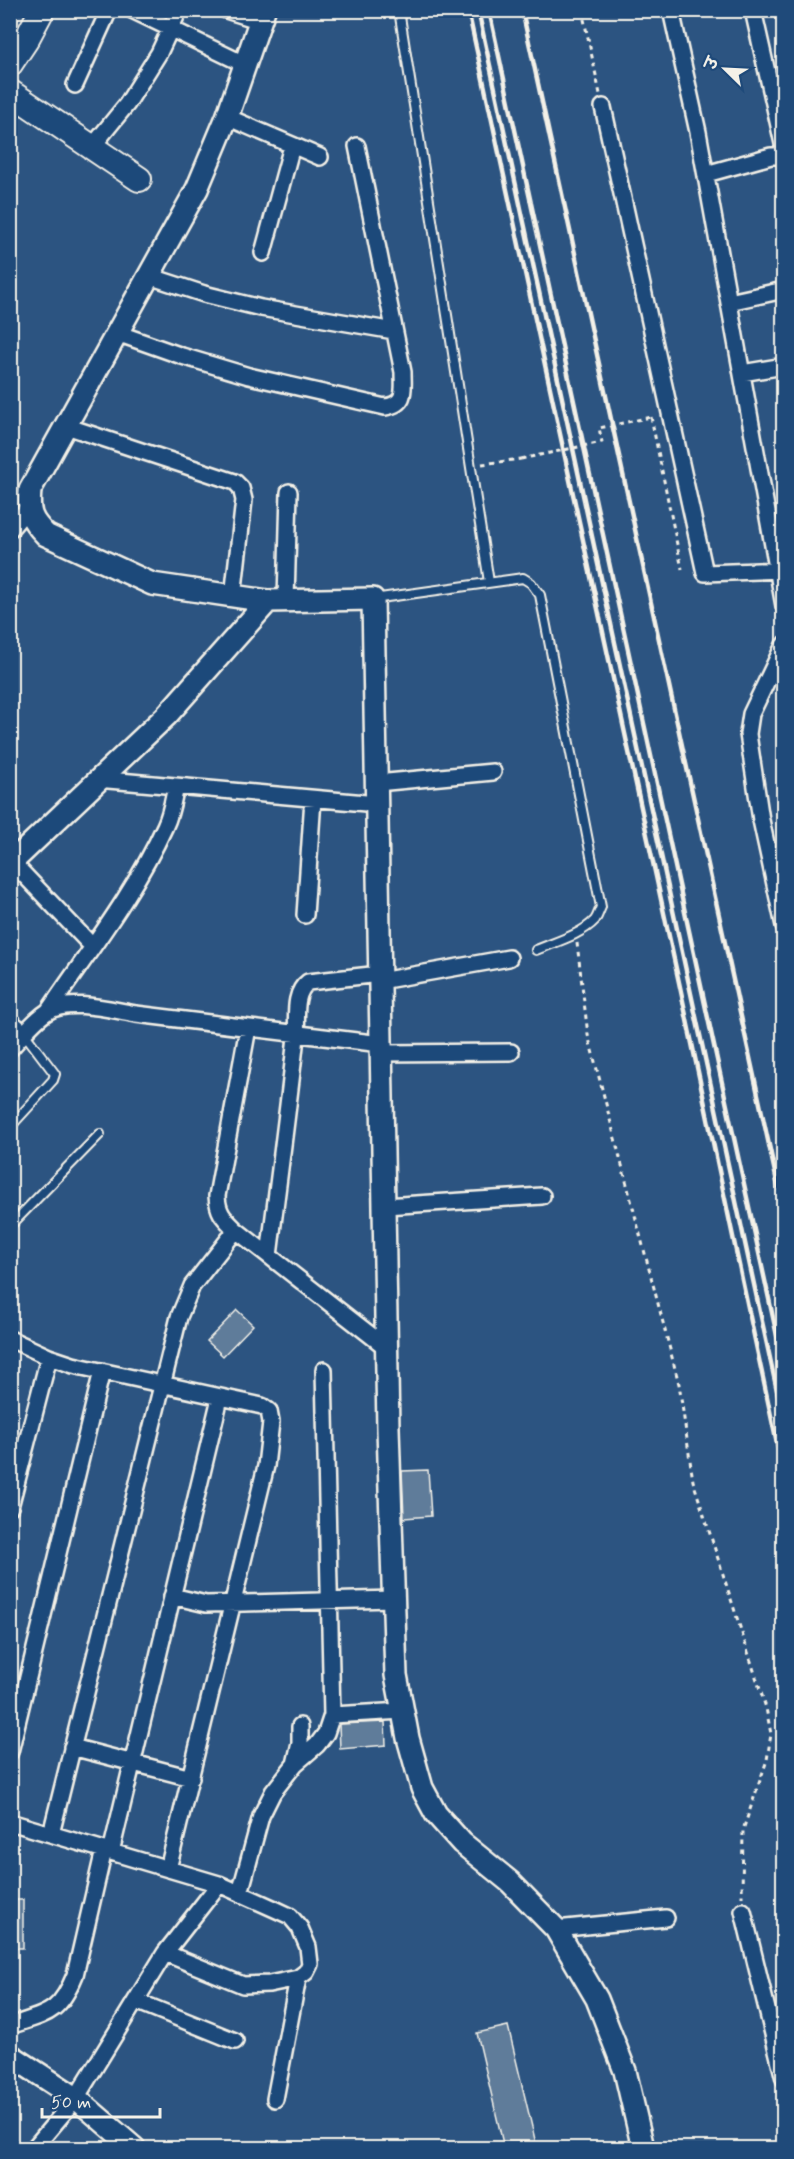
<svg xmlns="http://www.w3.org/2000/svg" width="794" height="2159" font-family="Mynerve,'Playpen Sans Deva',sans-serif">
<rect width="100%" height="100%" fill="#2c5481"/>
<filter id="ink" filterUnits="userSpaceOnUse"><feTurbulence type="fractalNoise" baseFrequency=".0167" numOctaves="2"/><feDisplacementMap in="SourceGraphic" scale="12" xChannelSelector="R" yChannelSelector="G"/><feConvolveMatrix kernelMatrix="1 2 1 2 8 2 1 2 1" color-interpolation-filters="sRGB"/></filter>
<g filter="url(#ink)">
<path fill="#5e7b9a" stroke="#f4f1e8" stroke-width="1.5" d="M237,1310L253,1325L223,1356L207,1341Z
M428,1470L431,1516L404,1518L402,1471Z
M385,1722L386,1745L340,1749L339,1724Z
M10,1900H23V1948H10Z
M508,2026L537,2148H504L477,2033Z"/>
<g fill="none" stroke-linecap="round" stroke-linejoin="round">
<defs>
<path id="lane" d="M399,10L489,582
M373,599L523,578L531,583L540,595L601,907C599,911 598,916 595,920C581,935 555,942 536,950
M10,1127L53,1080L55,1074L24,1033
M10,1226L100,1134"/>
<path id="street" d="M132,10L244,64
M226,10L261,21
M671,10L698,132L784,606
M753,10L784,148
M75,85L109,10
M603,107L705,573L784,570
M227,117L320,157
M92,147L127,104L159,53L179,10
M706,174L771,156H784
M263,253L292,146
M149,276L204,294L261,308L394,331
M729,302L784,290
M117,333L182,356L249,376L385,407C407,404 403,390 403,372L357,146
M742,373L784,366
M66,426L235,482L241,488L244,500L233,597
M10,529L28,508
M286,600L289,492
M784,645L751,714L748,734L761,820L784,926
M97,779L377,804
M377,783L493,772
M12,862L92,946
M305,915L313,799
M380,981L509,958
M49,1010C89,951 135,892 165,826C171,814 173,800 176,786
M10,1021L24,1033
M248,1028L217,1196C218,1214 224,1218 236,1230L387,1348
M10,1049C22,1036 33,1021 47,1012C69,998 112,1010 136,1014L381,1044
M381,1053L511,1052
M385,1206L542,1196
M269,1256C278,1183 288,1110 296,1037C298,1019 292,994 308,982L380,974
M10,1339L49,1357L73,1365L262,1406L269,1411L271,1422L266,1466L168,1869
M10,1507L49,1357
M172,1596L206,1604L393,1599
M332,1715L403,1711
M72,1747L191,1778
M10,1752L102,1371
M295,1764L300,1743V1726
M10,1822L219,1884L277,1910L290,1916L300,1928L308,1947L310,1964L306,1972L298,1978L269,1984L243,1985L165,1953
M51,1834L179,1317L192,1286L236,1230
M111,1852L220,1398
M240,1893L261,1816L273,1792L295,1764L317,1745L326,1733L332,1715L324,1370
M743,1911L784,2079
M556,1929L666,1918
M136,2001L235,2041
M10,2026C48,2013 59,2014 75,1975L104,1850
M275,2099L298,1978
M34,2148L76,2098L165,1953L219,1884"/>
<path id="secondary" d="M264,10L227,117L197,189L30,490C28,512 30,519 46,535L152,584L268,601L373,599L388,1428L396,1675L408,1738L422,1788L436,1814L462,1843L510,1882L556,1929L597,1999L625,2071L643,2148
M10,864L166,716L268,601
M10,2055L76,2098L134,2148"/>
<path id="primary" d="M10,64L26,40L42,10
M10,92L139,179"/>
</defs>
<use href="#lane" stroke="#f4f1e8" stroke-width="12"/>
<use href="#street" stroke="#f4f1e8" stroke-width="20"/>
<use href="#secondary" stroke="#f4f1e8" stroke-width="26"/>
<use href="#primary" stroke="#f4f1e8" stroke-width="28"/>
<path stroke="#f4f1e8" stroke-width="3" stroke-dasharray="4.5 4.5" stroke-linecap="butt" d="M582,10L600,94
M651,417L682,569
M482,464L521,459
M577,943L588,1035L679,1384L693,1481L766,1708L771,1734L767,1760L743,1830L742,1897"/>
<use href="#lane" stroke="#1f4a7a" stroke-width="8"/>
<use href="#street" stroke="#1f4a7a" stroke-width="15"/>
<use href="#secondary" stroke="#1f4a7a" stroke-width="21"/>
<use href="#primary" stroke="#1f4a7a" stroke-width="24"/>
<path stroke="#f4f1e8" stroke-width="4.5" d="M468,10L680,987L784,1477
M478,10L784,1423
M489,10L784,1368
M522,10L784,1214"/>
<path stroke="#f4f1e8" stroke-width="3" stroke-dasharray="4.5 4.5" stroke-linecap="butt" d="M521,459L602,442L599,428L651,417"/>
</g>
</g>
<rect width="794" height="2159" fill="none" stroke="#1f4a7a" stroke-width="36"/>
<rect x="18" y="18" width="758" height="2123" fill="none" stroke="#f4f1e8" stroke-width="2" filter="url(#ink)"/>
<g transform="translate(725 69) rotate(294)" stroke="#1f4a7a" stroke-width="4.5" paint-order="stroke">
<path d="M0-4.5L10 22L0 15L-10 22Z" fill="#f4f1e8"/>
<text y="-9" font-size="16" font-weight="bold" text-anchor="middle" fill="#f4f1e8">उ</text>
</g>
<path d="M42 2108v9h118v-9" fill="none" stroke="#f4f1e8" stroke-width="3"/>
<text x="51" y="2108" font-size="18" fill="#f4f1e8" stroke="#1f4a7a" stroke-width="4.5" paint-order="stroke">50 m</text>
</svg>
